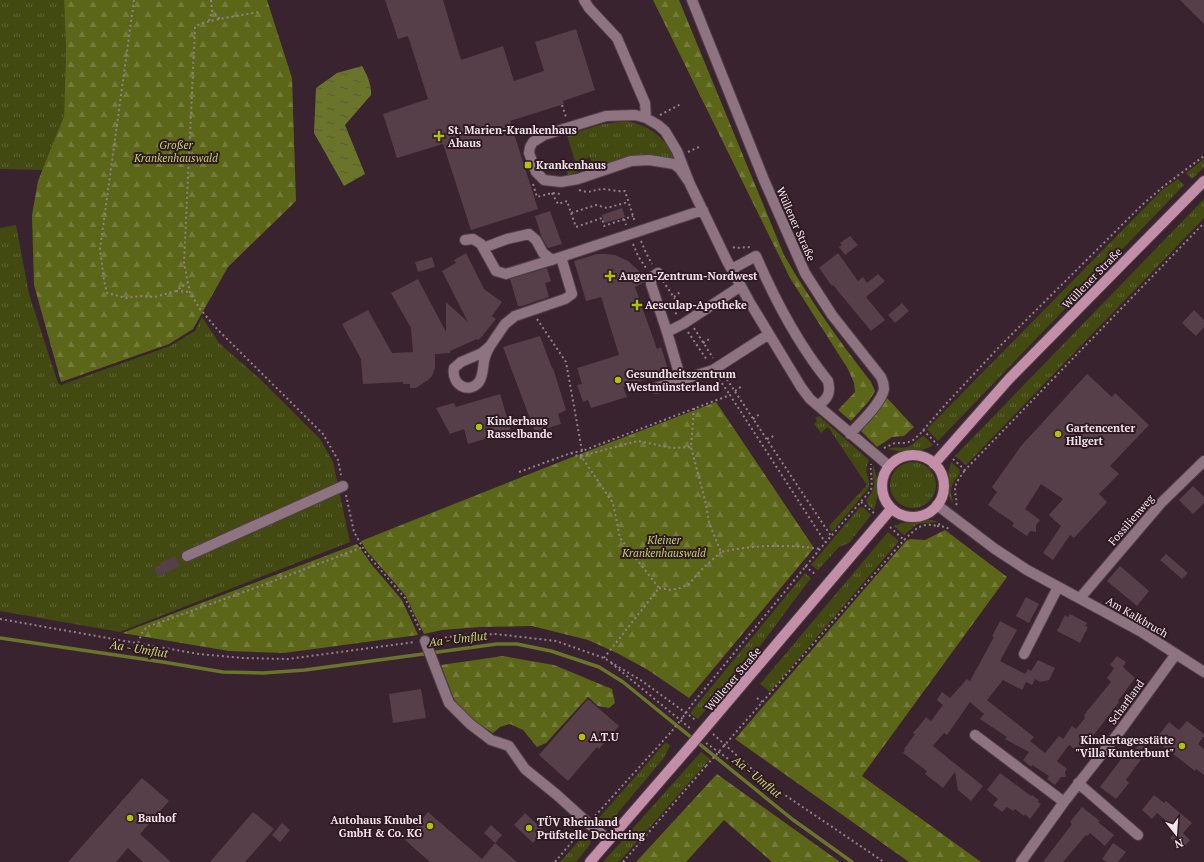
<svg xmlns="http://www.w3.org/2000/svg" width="1204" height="862" font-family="'PT Serif',serif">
<defs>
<pattern id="grass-tufts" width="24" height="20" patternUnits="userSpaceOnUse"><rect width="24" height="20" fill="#424a12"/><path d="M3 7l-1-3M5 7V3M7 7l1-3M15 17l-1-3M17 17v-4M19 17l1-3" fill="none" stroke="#5e6435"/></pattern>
<pattern id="forest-firs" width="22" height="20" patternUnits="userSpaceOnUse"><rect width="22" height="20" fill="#5b6619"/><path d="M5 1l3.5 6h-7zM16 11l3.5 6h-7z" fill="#737c3b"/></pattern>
<pattern id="water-ripples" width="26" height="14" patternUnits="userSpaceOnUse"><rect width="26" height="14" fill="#6a752b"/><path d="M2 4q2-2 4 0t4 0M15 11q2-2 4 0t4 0" fill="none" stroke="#5a5c38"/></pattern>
</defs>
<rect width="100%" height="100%" fill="#39232e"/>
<path fill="url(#grass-tufts)" d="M0,0H64L66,50L64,116L43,170L0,169Z
M627,121C653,127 666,138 676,163L664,158L594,169L590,157L579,161L582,170L568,175L565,164L575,161L567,135L603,124Z
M1204,159V167L1192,179L1186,173Z
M1178,179L1184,185L938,441L927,429L1161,191Z
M1204,199V218L966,465L955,456Z
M16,225L29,294L58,383L61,385L170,346L195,331L202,317L219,343L260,379L320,439L333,462L350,542L120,632L0,611V228Z
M819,416L869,460C862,474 872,477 868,489L832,532L829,526L867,485L828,427L821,433L814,424L817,421L815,418Z
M924,436L933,445C921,453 902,453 888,449C896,446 901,449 908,447C915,444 917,438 924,436Z
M890 485a23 23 0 1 1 46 0a23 23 0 1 1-46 0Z
M951,462L959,469L960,473C953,482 948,489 953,500L952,503C945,490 947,476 951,462Z
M873,465C879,480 879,495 874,510L869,506L866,500C880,485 871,482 873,465Z
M860,507L864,508L871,515L849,543L839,547L818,570L811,565Z
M922,520H932L938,522L917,524L904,535L894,526L901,523Z
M888,532L899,541L770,692L760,684Z
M805,573L811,578L757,650L698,719L690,713Z
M665,743H667L670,746L663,759L611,821L608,822L598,819Z
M701,752L710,759L619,862H603Z
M585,834L589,837L591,843L576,862H560Z"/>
<path fill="url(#forest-firs)" d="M64,0H267L292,78L296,201L228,267L193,329L169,344L61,382L34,285L32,215L38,181L64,116L66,50Z
M653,0H679L784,255C810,300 839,341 871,382L875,391L869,401L851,421L838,410L855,392L854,383L848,369L790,278Z
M887,398L914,427L904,436L892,437L877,447L861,431L876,414Z
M716,402L814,548L689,698L648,670L617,653L588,640L532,626L481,627L442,630L424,634L405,595L366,550L361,541L575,456Z
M945,530L1007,577L862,776L981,862H909L735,739L906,541L910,539L925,540Z
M357,544L372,565L402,600L418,635L284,653L229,651L122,633Z
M503,656L554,665L612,689L615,703L609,708L598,706L588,697L546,743L537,747L523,730L510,724L500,727L493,733L470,719L454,699L441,665Z
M717,774L840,862H772L724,820L686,862H636Z"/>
<path fill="url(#water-ripples)" d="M362,66C367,74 372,86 371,95L345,125L365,174L344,186L314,133L316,88L337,73Z"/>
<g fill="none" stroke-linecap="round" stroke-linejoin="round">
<path stroke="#6a752b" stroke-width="3.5" d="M0,638L163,662L223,672L263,673L305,670L497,644H517L551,651L599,667L623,682L792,819L852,862"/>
</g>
<path fill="#573f4a" d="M385,0H443L461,60L503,46L514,81L544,71L535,42L576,29L595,90L563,101L564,104L510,121L538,209L471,230L443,144L397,158L383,114L428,99L408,36L398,39Z
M1180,0H1204V24Z
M622,208L625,217L604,223L602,215Z
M550,211L562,244L548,248L542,238L535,216Z
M850,236L858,245L845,255L839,247L842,245L840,243Z
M466,253L484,289L502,302L492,316L496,319L483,335H484L478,340L477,339L450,351V353L435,354V368L432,376L428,380L416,388H410V384H403V382L363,384L361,359L342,324L368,310L392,353L413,352L411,328L391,293L418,279L446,332V302L468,322L442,271L456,263L454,260Z
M838,253L858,281L863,277L867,283L878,274L885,281L866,297L885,320L871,331L833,285L832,286L819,268Z
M597,254H606L615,255L628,261L639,271L645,282L635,287L657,349L661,347L669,372L623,387L627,397L591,408L588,400L583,402L577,385L582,384L577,368L619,355L601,297L586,301L574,261Z
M432,257L435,267L418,272L415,262Z
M547,268L551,281L545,283L549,297L522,306H518L510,279Z
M902,303L909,311L895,323L888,315Z
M1194,310L1204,320V327L1196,336L1182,323Z
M540,336L552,368H553L566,410L558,414L561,424L535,432L503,347Z
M1087,374L1112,397L1115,393L1149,425L1110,466L1119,474L1099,494L1107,502L1074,538L1070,535L1053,560L1043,553L1061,526L1049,515L1063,499L1041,484L1025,509L1040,520L1036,525V532L1030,531L1027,536L1012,526L1014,523L988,505L997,492L992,487L1021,446Z
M500,394L511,431L468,444L464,429L450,434L436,408L454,403L456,407Z
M1193,486L1204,497V503L1193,514L1179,500Z
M1166,554L1188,573L1182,579L1160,560Z
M175,556L180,566L158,577L154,568L161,565L160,563Z
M1120,566L1149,591L1137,606L1107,581Z
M1026,597L1039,604L1029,623L1016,616Z
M1070,614L1087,623L1085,626L1088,627L1080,643L1057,631L1065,615L1068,617Z
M1000,621L1017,630L1000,661L1025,674L1028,669L1031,671L1038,660L1055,668L1049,680L1040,682L1035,679L1032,685L1026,682L1022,690L1003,680L987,700L1034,737L1030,741L1045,753L1059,736L1063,739L1072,726L1076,729L1085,718L1084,715L1111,682L1107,678L1114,668L1110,665L1117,656L1126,662L1123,667L1135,678L1118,701L1119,702L1080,753L1069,745L1057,761L1067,769L1065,772L1066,777H1061L1055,785L1047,779L1049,776L1032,765L1031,767L1023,760L1029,752L1005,739L1007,737L980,719L984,714L970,702L947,735L944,733L933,746L983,786L971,801L958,790L955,772L943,788L925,774L927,771L903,753L905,750L904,749L915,734L913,733L920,725L926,717L931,721L943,705L937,700L942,692L950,698L967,679L970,681L994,637L992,636Z
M421,689L426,718L393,723L389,694Z
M588,699L619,726L599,749L597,747L568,781L539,755Z
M1187,721L1204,734V736L1198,744L1204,749V775L1196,769L1195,771L1155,740L1169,722L1179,730Z
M1140,743L1151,751L1144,760L1142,758L1126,780L1129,783L1116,799L1100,787L1128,750L1132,753Z
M1000,773L1031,796L1032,795L1039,800L1038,802L1041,804L1030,819L1025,814L1024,816L1015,809L1013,811L1007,807L1002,812L993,805L998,799L987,790Z
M142,778L169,801L140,834L171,862H143L128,848L116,862H68Z
M1154,795L1164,803L1166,801L1192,823L1183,833L1190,840L1182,849L1170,838L1176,832L1172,826L1157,813L1152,819L1142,810Z
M1082,807L1100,821L1098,822L1114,835L1105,846L1090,833L1088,836L1086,835L1063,862H1043L1072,824L1070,822Z
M253,812L274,829L245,862H210Z
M428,812L482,859L495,843L517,862H430L405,840Z
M525,813L544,831L533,843L514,825Z
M282,823L290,830L280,842L272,835Z
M491,825L502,835L495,843L484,833Z
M1113,843L1126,852L1118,862H1107L1102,859Z"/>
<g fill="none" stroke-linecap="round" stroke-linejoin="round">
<defs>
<path id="minor" d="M584,0L589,8L617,38L645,103L646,118
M692,0L764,180L805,273L832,315L881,377C883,381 884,385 884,389C881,404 860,423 850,434
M689,182L680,169L674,164L649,160L631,161L578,179L561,182L544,180L536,172L529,153L530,147L533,142L544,135L606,116L635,115L646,118L658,125L665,131L677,151L689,182L727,261L749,301L801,387L810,399L889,466
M465,240L473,239L481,244L496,271L506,274L561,257
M483,248L507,239L529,234L536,240L543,253L552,260
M732,269L756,256C775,300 798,344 828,381C831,393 828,398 819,405
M658,273L652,277L651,284L667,332L681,380
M667,332L683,324L741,286
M490,346C487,351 485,356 484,361C483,368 483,376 479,382C468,395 451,384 454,368L461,362L482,353L490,346L505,324L515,316L565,299L572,294L561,257L703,210
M656,388L713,370L769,334
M937,505L995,549L1027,570L1140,631L1204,672
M187,556L343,486
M1080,598L1161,503L1204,461
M425,641L449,703L470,724L491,740L509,746L525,769L557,795L588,823L609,840
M1024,654L1058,587
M975,735L1064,802
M1078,783L1138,835
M1021,862L1064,802L1120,731L1176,654"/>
<path id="major" d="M882 486a31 31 0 1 1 62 0a31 31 0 1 1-62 0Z
M934,464L1009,379L1204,181
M702,732L891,509
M590,862L692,744"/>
</defs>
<use href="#minor" stroke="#524049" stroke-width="12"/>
<use href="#major" stroke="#524049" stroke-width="12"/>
<path stroke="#928089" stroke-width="2" stroke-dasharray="2 3" stroke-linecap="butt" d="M134,0L100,249L104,280L107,293L126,298L140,296L155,297L176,291L188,282
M211,0L212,11L220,19
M258,12C246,15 202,20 195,27L184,263L190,293L200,309L217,329L323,434L338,460L341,475
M209,21L212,11
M562,105L566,117
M660,115L681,104
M514,134L535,127
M688,152L701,146
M533,184L537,197L552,193L561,194
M579,190C591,194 591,190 602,189C609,189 618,192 625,191L635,222
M552,193L558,204L567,201L571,213L596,205L607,208L628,202
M571,213L576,227L602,218L604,226L633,216
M624,219L626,225
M641,241L646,253L652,264
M633,244L638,256L646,268
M733,247L735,248L750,247
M663,281L683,311
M176,291L190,292
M674,297L680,292
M670,304L677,315
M537,319L566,362L582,451L730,395L825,542
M694,328L713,358
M688,332L707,360
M703,343L711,338
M724,375L831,536
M719,379L730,395
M735,391L742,386
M694,408L691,447L706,504L709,523L721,552C752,545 788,544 820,549
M753,419L761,413
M923,430L938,445
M767,439L776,435
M884,448L895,443H905L912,441L919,435L945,405L1000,346L1142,205L1164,186L1204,156
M571,453L583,459
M581,456L638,441L672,448L691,447
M953,459L965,470L1204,223
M519,472L571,453L582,451L581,454V456L613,503L620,538L659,588L604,658
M346,495L354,532L366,553L405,598L421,632
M861,502L875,514
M956,505L957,503C953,486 955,484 965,470
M937,526L946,527L950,530
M890,527L904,540
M805,566L816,575
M659,588L671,590L680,588L689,584L704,567L721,552
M0,619L199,654L243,658L288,659L415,642
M435,639L462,635L496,634L556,641L604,658L642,681L697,721
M138,643L142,633L147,627L263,585L363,547
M611,663L691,729
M757,698L762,702
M683,717L693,703L820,549L871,490C873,481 870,473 871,464
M713,734L773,788
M706,743L737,765L769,785
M723,747L904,540C916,529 920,522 937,526L942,522
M773,787L884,862
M595,816L672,731
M555,862L581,831
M623,862L706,766"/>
<use href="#minor" stroke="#8e7380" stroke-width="10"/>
<use href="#major" stroke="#c38fa8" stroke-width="10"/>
<defs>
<path id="major-bridge" d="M692,744L702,732"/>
</defs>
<use href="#major-bridge" stroke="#524049" stroke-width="12" stroke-linecap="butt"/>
<path stroke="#928089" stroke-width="2" stroke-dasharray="2 3" stroke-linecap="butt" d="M672,731L683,717
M706,766L723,747"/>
<use href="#major-bridge" stroke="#c38fa8" stroke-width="10"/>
</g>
<g fill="#b0c500" stroke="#2f1a24" stroke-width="1.5">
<path d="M437 130h4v4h4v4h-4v4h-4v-4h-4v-4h4z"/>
<rect x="524" y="161" width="8" height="8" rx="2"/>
<path d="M608 270h4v4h4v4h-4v4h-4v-4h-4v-4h4z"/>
<path d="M635 299h4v4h4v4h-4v4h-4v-4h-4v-4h4z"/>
<circle cx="618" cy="380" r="4"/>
<circle cx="479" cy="427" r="4"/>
<circle cx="1058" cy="434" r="4"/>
<circle cx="582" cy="737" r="4"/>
<circle cx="1182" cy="746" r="4"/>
<circle cx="130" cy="818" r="4"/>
<circle cx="430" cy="826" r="4"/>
<circle cx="529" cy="828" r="4"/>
</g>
<g text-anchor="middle" stroke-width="4" stroke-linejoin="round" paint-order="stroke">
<g font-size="11" font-weight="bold" fill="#f2e3ea" stroke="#2f1a24" text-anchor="start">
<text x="448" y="134">St. Marien-Krankenhaus<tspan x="448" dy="13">Ahaus</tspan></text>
<text x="536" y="169">Krankenhaus</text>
<text x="619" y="280">Augen-Zentrum-Nordwest</text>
<text x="645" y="309">Aesculap-Apotheke</text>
<text x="626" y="378">Gesundheitszentrum<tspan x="626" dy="13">Westmünsterland</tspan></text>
<text x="487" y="425">Kinderhaus<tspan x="487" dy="13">Rasselbande</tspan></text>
<text x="1066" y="432">Gartencenter<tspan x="1066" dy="13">Hilgert</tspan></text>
<text x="590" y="741">A.T.U</text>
<text x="1174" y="744" text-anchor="end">Kindertagesstätte<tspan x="1174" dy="13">"Villa Kunterbunt"</tspan></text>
<text x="138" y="822">Bauhof</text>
<text x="422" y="824" text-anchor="end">Autohaus Knubel<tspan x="422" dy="13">GmbH &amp; Co. KG</tspan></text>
<text x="537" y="826">TÜV Rheinland<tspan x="537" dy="13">Prüfstelle Dechering</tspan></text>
</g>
<g font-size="11" font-style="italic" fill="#c0d16a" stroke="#2f1a24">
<text x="176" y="149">Großer<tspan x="176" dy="13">Krankenhauswald</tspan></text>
<text x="664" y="544">Kleiner<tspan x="664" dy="13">Krankenhauswald</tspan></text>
</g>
<g font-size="11" fill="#f2e3ea" stroke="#2f1a24">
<text transform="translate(796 224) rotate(66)" y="4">Wüllener Straße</text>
<text transform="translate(1092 278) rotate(-46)" y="4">Wüllener Straße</text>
<text transform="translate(1131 520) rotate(-49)" y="4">Fossilienweg</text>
<text transform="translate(1137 617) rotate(30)" y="4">Am Kalkbruch</text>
<text transform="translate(733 679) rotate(-50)" y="4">Wüllener Straße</text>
<text transform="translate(1126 702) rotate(-54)" y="4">Scharfland</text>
</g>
<g font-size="12" font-style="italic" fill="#c4d56f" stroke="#2f1a24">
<text transform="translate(458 639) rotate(-7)" y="4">Aa - Umflut</text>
<text transform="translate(139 649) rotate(9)" y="4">Aa - Umflut</text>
<text transform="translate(757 777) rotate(39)" y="4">Aa - Umflut</text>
</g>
</g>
<g transform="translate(1176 834) rotate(163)" stroke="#2f1a24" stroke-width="3" paint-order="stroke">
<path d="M0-3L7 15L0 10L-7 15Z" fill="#f2e3ea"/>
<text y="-6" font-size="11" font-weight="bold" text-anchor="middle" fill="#f2e3ea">N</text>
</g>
</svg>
